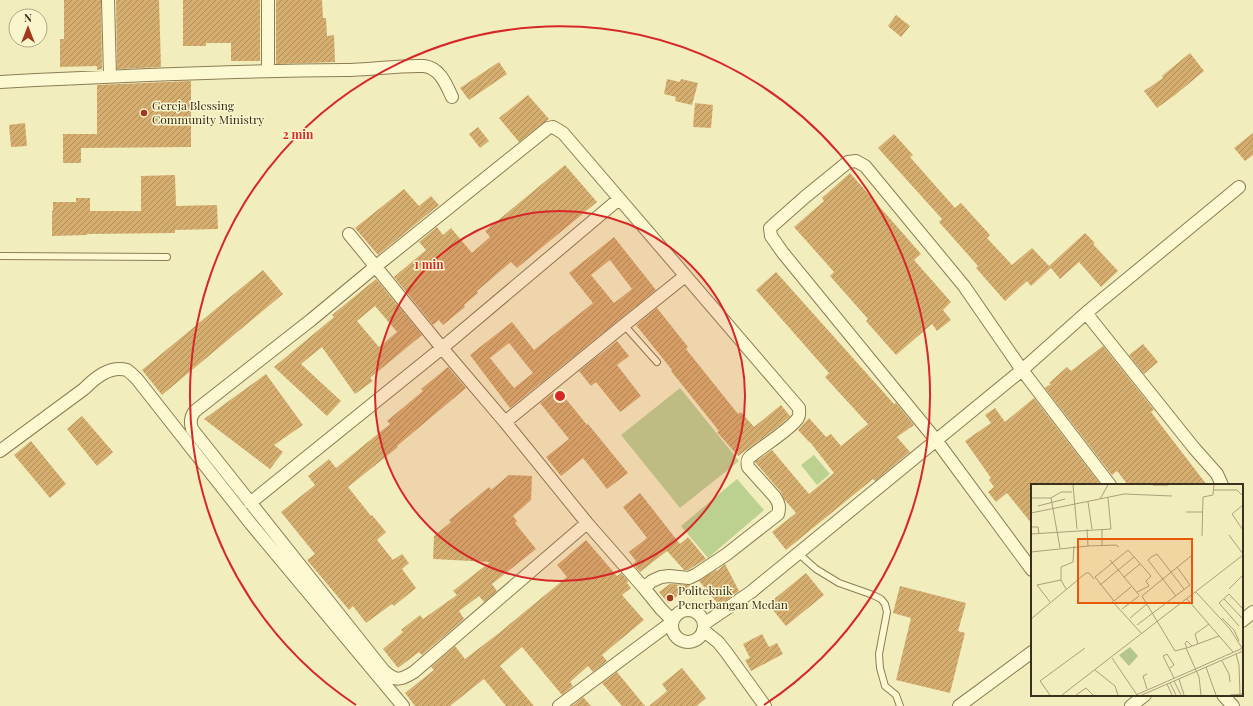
<svg xmlns="http://www.w3.org/2000/svg" width="1253" height="706" font-family="'Playfair Display',serif">
<defs>
<pattern id="building-hatch" width="6" height="6" patternUnits="userSpaceOnUse"><rect width="6" height="6" fill="#d5ae6f"/><path d="M-1 1l2-2M0 6l6-6M5 7l2-2" fill="none" stroke="#ae8e5a"/></pattern>
</defs>
<rect width="100%" height="100%" fill="#f2edbd"/>
<path fill="#bcd190" d="M680,388L739,461L680,508L621,435Z
M814,455L830,474L817,485L801,465Z
M737,479L764,510L708,558L681,526Z"/>
<path fill="url(#building-hatch)" fill-rule="evenodd" d="M64,0H101L102,69L97,70V66L60,67V39H64Z
M116,0H159L161,67L117,69Z
M183,0H260V61H231V43H206V46H183Z
M276,0H322L323,18H326L327,36L334,35L335,62L276,64Z
M896,15L910,26L901,37L888,26Z
M1190,53L1204,71L1175,95L1157,108L1144,91L1163,78L1162,76Z
M499,62L507,74L469,100L460,88Z
M667,79L680,82L681,79L698,83L692,105L675,101L676,97L664,94Z
M191,81V147L81,148V163H63V134H97V85Z
M528,95L549,119L519,142L499,118Z
M695,103L713,105L711,128L693,127Z
M25,123L27,146L11,147L9,125Z
M478,127L489,141L480,148L469,134Z
M1253,133V155L1245,161L1234,148Z
M894,134L913,155L910,157L955,208L961,203L990,235L987,238L1012,265L1032,248L1049,266L1085,233L1095,243L1093,244L1118,271L1101,287L1079,262L1060,279L1051,268L1031,286L1027,281L1005,301L976,268L978,266L939,222L942,219L878,148Z
M565,165L597,202L517,268L511,262L477,291L478,293L464,305L465,307L443,325L439,320L433,325L394,277L426,250L419,242L437,227L443,235L451,228L472,253L490,237L485,231Z
M850,173L921,254L914,260L951,302L943,310L951,320L937,331L932,324L896,355L866,321L868,319L830,276L834,272L794,227L824,201L822,198Z
M175,175L176,206L217,205L218,229L175,230V233L87,234V235L52,236V211H53V202H76V198H90V211H141V176Z
M404,189L419,206L431,196L439,205L378,255L355,228Z
M614,237L656,290L510,408L470,355L512,322L534,350L593,303L569,273ZM610,260L632,289L614,303L591,275ZM509,343L533,373L514,388L490,358Z
M263,270L283,294L162,395L142,370Z
M776,272L894,404L896,403L914,425L897,437L910,452L875,481L873,479L786,550L772,532L796,513L784,499L781,492L755,462L772,450L809,494L834,473L810,442V443L798,430L809,418L826,437L831,434L841,446L868,424L825,377L829,373L756,290Z
M376,279L422,335L370,378L373,381L355,394L322,347L301,364L341,401L327,416L274,367L334,317L332,315ZM375,306L397,332L379,347L357,321Z
M657,308L688,347L686,349L738,414L741,412L754,427L781,405L790,416L789,417L779,426L738,456L717,432L719,431L671,371L672,370L636,325Z
M617,341L629,356L617,365L641,396L620,412L596,382L591,386L579,371Z
M1143,344L1158,362L1144,374L1129,355Z
M1103,346L1154,410L1151,412L1207,485H1128L1117,471L1112,475L1045,388L1051,384L1049,383L1067,367L1071,371Z
M448,367L466,388L397,446L398,447L348,487L371,516L372,515L386,532L377,540L393,560L402,554L409,563L402,569L416,588L394,606L392,604L366,623L353,606L349,610L307,560L315,554L281,512L315,485L308,476L329,459L336,468L390,424L387,421L423,391L421,389Z
M266,374L303,425L274,445L283,452L270,469L204,419Z
M558,389L587,425L588,424L628,473L607,489L583,458L561,476L546,457L569,439L540,403Z
M1034,398L1100,484L1032,485V524L1007,493L996,502L988,492L994,487L989,480L991,478L965,441L991,423L985,415L995,408L1005,422Z
M82,416L113,452L97,466L67,429Z
M31,441L66,484L50,498L14,455Z
M509,475L532,476L531,500L513,516L517,521L515,523L536,549L492,584L497,591L484,602L479,596L459,611L464,619L422,655L419,652L398,668L383,649L403,632L401,630L420,615L423,619L457,595L453,591L490,562L433,559L434,536L451,522L449,520L489,487L491,490Z
M640,493L680,544L688,537L706,559L688,570H684L667,551L640,572L633,564L636,561L629,552L647,538L623,507Z
M586,540L617,576L621,573L628,581L627,583L631,588L622,595L644,620L602,655L607,661L593,672L588,666L570,682L573,686L562,695L522,647L500,666L534,706H506L484,679L450,706H415L405,693L434,670L431,667L455,646L465,659L499,633L567,577L557,565Z
M725,564L739,591L719,605L699,581L716,570L717,571Z
M806,573L824,595L786,626L768,604Z
M670,584L688,585H691L668,603L659,592Z
M900,586L966,603L958,631L965,633L950,693L896,680L911,618L893,613Z
M762,634L769,647L777,643L783,654L751,671L745,660L750,658L743,644Z
M682,668L706,698L697,706H649L667,691L662,684Z
M617,672L645,706H622L602,683Z
M583,697L591,706H572Z"/>
<g fill="none" stroke-linecap="round" stroke-linejoin="round">
<defs>
<path id="service" d="M0,256L167,257
M624,325L657,362
M798,553L816,569L839,583L873,595L881,599L885,604L887,612L879,654L880,668L885,686L896,695L900,706"/>
<path id="minor" d="M108,0L110,76
M268,71V0
M0,82C114,76 228,71 343,70C370,70 397,65 424,66C440,68 446,84 452,97
M349,234L442,348L505,422L587,523L644,588L661,609L672,620
M1086,313L1194,448L1217,474L1222,485
M505,422L624,325L685,276
M0,451L84,389C95,378 110,365 127,370C130,372 134,376 137,379L251,524L403,706
M250,503L442,348L619,199
M587,523L414,672C401,680 396,682 384,671L192,429C190,422 190,417 195,411L311,320L375,267L548,128L553,127L563,133L799,408C799,412 800,415 798,418C791,429 763,446 751,456C747,459 747,462 748,467L775,497C779,503 780,507 778,514L727,554L697,574L689,578L669,576L661,577L652,581L644,588
M1032,570L936,440L783,253L771,236L770,228L805,197L848,162L856,161L865,166L964,286L1022,370L1110,485
M672 626a16 16 0 1 1 32 0a16 16 0 1 1-32 0Z
M1242,621L1253,612
M704,624L751,592L1022,370L1086,313L1239,187
M703,630L718,642L726,652L765,706
M1223,695L1233,706
M559,706L672,622
M959,706L1032,652
M1131,706L1145,695"/>
</defs>
<use href="#service" stroke="#8c7d54" stroke-width="8"/>
<use href="#minor" stroke="#8c7d54" stroke-width="14"/>
<use href="#service" stroke="#fcf8d1" stroke-width="6"/>
<use href="#minor" stroke="#fcf8d1" stroke-width="12"/>
</g>
<circle cx="560" cy="396" r="185" fill="#d62828" fill-opacity=".12"/>
<g fill="none" stroke="#d62828" stroke-width="2">
<circle cx="560" cy="396" r="185"/>
<path d="M356 705A370 370 0 1 1 764 705"/>
</g>
<g fill="#a2381e" stroke="#f9f5cd" stroke-width="1.5">
<circle cx="144" cy="113" r="4"/>
<circle cx="670" cy="598" r="4"/>
</g>
<g text-anchor="middle" stroke-width="3" stroke-linejoin="round" paint-order="stroke">
<g font-size="12" fill="#3a301b" stroke="#f9f5cd" text-anchor="start">
<text x="152" y="110">Gereja Blessing<tspan x="152" dy="14">Community Ministry</tspan></text>
<text x="678" y="595">Politeknik<tspan x="678" dy="14">Penerbangan Medan</tspan></text>
</g>
</g>
<g transform="translate(1031 484)">
<rect width="212" height="212" fill="#f2edbd"/>
<path d="M99,163L107,172L98,182L88,171Z" fill="#b4c590"/>
<path fill="none" stroke="#a8a17c" stroke-width="1" d="M42,1L46,45M122,1H137M183,6H206L212,12M0,14H20L30,8H41M20,14L29,64M69,15L77,1M57,18L61,45M212,21L201,30L212,46M7,22L34,15M155,28H172M0,29L93,10L141,12M0,43H7L8,50M56,45L57,62M0,50L80,45L77,14M198,51L212,70M171,52L172,13L182,11L183,1M71,61V45M0,68L57,62L85,61L88,63M79,76L108,111M93,93L109,80M69,101L103,73M100,103L83,117L64,93L97,66L120,92L115,97L118,102L106,108M35,105L30,96V83L42,78L43,62M198,105L212,91M165,108L199,145L211,164M111,112L144,167L155,164L168,193L170,211M111,112L160,72M145,112L117,76L120,73L126,70L153,105M156,115L202,168M193,115L212,135M81,117L111,150M19,118L6,101L30,96M91,125L108,112M99,134L117,119M191,134L203,146L208,157M0,135L55,89H58L63,95M106,141L159,101L146,83M208,142L188,119L198,110L212,125M167,160L164,150L178,140M156,164L188,152M156,164L154,159L156,157L161,162M205,170L208,181L209,211M81,174L106,211M191,177L198,190L199,198M175,183L185,211M139,184L143,181L136,170L132,172L143,194M64,186L84,202L87,211M116,190L112,192L116,205M148,195L153,211M143,197L150,211M139,199L145,211M136,200L141,211M19,211L9,197L54,164M31,211L212,71M45,211L55,204L62,211M105,211L212,164M111,211L212,167M199,211L212,210"/>
<path fill="#e8590c" fill-opacity="0.15" stroke="#e8590c" stroke-width="2" d="M47,55H161V119H47Z"/>
<rect width="212" height="212" fill="none" stroke="#3a301b" stroke-width="2"/>
</g>
<circle cx="560" cy="396" r="6" fill="#d62828" stroke="#f9f5cd" stroke-width="2"/>
<g font-size="12" text-anchor="middle" font-weight="bold" fill="#d62828" stroke="#f9f5cd" stroke-width="3" stroke-linejoin="round" paint-order="stroke">
<text x="298" y="139">2 min</text>
<text x="429" y="269">1 min</text>
</g>
<g transform="translate(28 28)"><circle r="19" fill="#f9f5cd" stroke="#ada686"/>
<path d="M0-3L7 15L0 10L-7 15Z" fill="#a2381e"/>
<text y="-6" font-size="11" font-weight="bold" text-anchor="middle" fill="#3a301b">N</text>
</g>
</svg>
